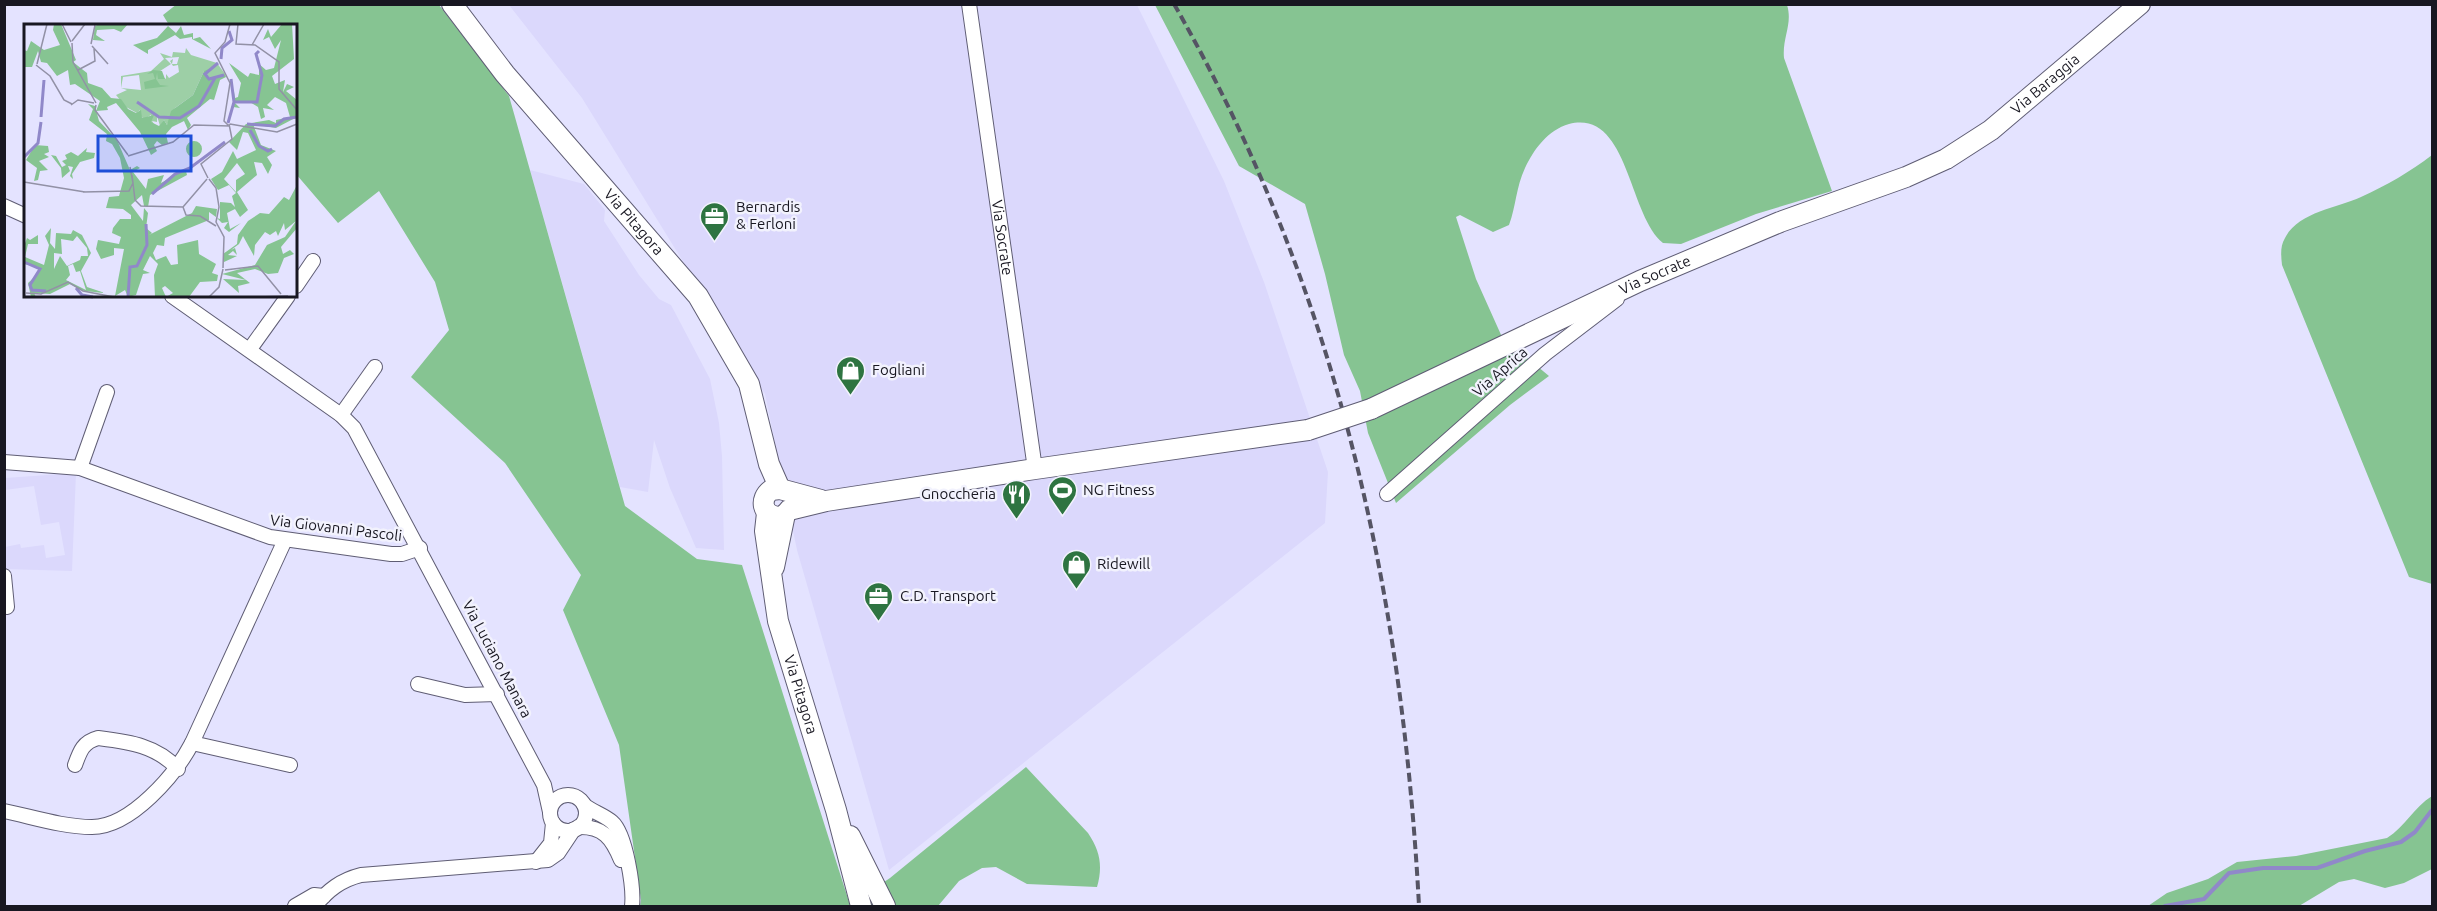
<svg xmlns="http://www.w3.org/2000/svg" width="2437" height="911" font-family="Ubuntu,sans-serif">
<rect width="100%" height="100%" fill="#e4e3ff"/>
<path fill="#dbd8fc" d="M509,5H1137L1224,181L1264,282L1328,472L1325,523L889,870L797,550L765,394L582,98Z
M530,170L584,184L605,210L604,221L639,275L659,299L671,305L710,379L719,423L722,456L724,550L696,548L670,488L654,440L648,492L620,487Z
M76,473L72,571L5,569V547L20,544L21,548L44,545L46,558L65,555L59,522L41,525L34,486L5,490V478Z"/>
<path fill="#86c492" d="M177,4L439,5L509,96L625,506L697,559L742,565L850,905L890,878L1026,767L1088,833C1100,851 1103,866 1097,887L1027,884L996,867L982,868L959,881L938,906H640L641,900L619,745L563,610L581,575L505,463L411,377L449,330L435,282L379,191L338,223L296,174V26L169,25L163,15Z
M1155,5H1787C1793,24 1782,38 1784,58L1832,191L1756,214L1681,244L1663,243C1628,215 1629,109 1569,124C1548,130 1534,149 1525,168C1516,187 1516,206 1509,225L1493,232L1460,215L1456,217L1476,279L1502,337L1549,376L1510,405L1396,503L1368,433L1360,391L1344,355L1325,274L1305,204L1239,166Z
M2432,155V584L2409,577L2282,265C2281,256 2280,246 2285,238C2298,212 2337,208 2361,197C2387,185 2410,172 2432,155Z
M2432,796V869L2404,883L2385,888L2354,879L2339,882L2299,906H2148L2167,893L2208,879L2237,862L2296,856L2387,838C2405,827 2414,807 2432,796Z"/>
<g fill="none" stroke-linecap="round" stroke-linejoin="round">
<path stroke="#9088c9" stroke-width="4" d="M2165,906L2204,899L2229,873L2263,868H2317L2365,851L2401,842L2415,832L2432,810"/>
<defs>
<g id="street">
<path id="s1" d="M969,4L1035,469"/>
<path d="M4,206L26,216"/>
<path d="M296,286L313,261"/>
<path d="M172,296L341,415L354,428L544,785L550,812"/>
<path d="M250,349L288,296"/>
<path d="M341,415L375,367"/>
<path d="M4,462L80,468L270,537L391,554H402L420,548"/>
<path d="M80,468L107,392"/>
<path d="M1387,494L1545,354L1617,299"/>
<path d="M285,540L192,743L290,765"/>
<path d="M4,576L7,607"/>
<path d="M418,684L465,695L497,694"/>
<path d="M75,765C80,751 83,742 98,738C129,742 156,745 178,769"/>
<circle cx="568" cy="813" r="18"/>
<path d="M584,805C593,812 604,815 612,822C626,834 634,889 632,906"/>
<path d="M4,811C33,817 63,827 92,827C131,827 176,774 192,743"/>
<path d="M578,827C603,826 612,838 621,860"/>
<path d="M536,862L551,843L553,823"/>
<path d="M295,906L314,895L324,896"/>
<path d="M315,906C328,890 341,880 361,875L548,860L558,853L574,829"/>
</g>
<g id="secondary">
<path id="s2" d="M452,4L505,74L698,296L749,384L769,464L780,489"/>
<path id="s3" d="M1371,409L1640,281L1780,222L1906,177L1946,159L1991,130L2140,4"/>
<path d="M789,510L826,501L1035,469L1308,430"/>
<path id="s4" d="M767,513L765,531L778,621L836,810L861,906"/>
<path d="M778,517C762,515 759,499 771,490L780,489L821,500"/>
<path d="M774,567L785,514"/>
<path d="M850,836L885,906"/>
</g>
</defs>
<use href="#street" stroke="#5f5d74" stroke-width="16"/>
<use href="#secondary" stroke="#5f5d74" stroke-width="22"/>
<use href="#street" stroke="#fff" stroke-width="14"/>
<use href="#secondary" stroke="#fff" stroke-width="20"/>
<path stroke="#555464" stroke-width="4" stroke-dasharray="9 4.5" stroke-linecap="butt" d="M1174,4C1335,285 1402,585 1419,906"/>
<defs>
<path id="secondary-bridge" d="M1308,430L1371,409"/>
</defs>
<use href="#secondary-bridge" stroke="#5f5d74" stroke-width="22" stroke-linecap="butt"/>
<use href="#secondary-bridge" stroke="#fff" stroke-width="20"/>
</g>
<defs>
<symbol id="office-pin" viewBox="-11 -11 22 30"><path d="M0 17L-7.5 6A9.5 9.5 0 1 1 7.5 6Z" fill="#2e7441" stroke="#f2f2fd"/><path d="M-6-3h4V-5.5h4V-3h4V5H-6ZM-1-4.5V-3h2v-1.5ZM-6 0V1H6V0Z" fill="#fff"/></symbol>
<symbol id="shop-pin" viewBox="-11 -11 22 30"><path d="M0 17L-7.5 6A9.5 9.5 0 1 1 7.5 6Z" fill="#2e7441" stroke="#f2f2fd"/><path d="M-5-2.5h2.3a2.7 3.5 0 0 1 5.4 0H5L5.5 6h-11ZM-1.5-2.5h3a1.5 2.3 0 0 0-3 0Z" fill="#fff"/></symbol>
<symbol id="stadium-pin" viewBox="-11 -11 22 30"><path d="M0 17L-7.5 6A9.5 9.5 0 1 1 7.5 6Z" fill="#2e7441" stroke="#f2f2fd"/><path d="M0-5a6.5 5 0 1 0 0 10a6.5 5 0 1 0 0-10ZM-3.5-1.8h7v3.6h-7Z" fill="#fff"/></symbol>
<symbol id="restaurant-pin" viewBox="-11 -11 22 30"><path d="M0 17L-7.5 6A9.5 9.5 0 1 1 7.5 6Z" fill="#2e7441" stroke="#f2f2fd"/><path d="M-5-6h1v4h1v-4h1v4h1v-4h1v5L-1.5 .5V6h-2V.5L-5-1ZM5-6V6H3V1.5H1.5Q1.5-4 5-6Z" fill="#fff"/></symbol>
</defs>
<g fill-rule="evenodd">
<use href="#office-pin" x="698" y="200" width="33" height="45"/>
<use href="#shop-pin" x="834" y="354" width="33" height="45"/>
<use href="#stadium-pin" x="1046" y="474" width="33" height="45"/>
<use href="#restaurant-pin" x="1000" y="478" width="33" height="45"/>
<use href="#shop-pin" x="1060" y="548" width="33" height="45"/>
<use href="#office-pin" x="862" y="580" width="33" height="45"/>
</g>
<g text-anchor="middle" stroke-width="5" stroke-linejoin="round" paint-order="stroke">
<g font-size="15" fill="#181721" stroke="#f2f2fd">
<text dy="5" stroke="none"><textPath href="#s3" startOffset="752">Via Baraggia</textPath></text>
<text dy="5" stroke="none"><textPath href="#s2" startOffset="284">Via Pitagora</textPath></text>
<text dy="5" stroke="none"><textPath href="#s1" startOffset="236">Via Socrate</textPath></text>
<text dy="5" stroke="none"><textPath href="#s3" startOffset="314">Via Socrate</textPath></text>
<text transform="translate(1500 372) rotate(-41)" y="5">Via Aprica</text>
<text transform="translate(336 528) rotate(7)" y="5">Via Giovanni Pascoli</text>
<text transform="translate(497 659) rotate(62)" y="5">Via Luciano Manara</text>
<text dy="5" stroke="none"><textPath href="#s4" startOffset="186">Via Pitagora</textPath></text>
</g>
<g font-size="15" fill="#181721" stroke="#f2f2fd" text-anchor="start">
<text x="736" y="212">Bernardis<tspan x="736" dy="17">&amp; Ferloni</tspan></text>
<text x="872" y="375">Fogliani</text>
<text x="1083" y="495">NG Fitness</text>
<text x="996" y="499" text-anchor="end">Gnoccheria</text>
<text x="1097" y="569">Ridewill</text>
<text x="900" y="601">C.D. Transport</text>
</g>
</g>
<g transform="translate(24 24)">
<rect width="273" height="273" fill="#e4e3ff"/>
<path d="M162,24L167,31L193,39L201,50L186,54L180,47L169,71L151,84L143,101L140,96L136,102L133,92V98L128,97L130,100L127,99V91L120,95L115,91L116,86L113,89L102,83L92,71L103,66L97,64V52L127,47L140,35L136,29L148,33L149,28L161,29ZM155,33L153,40H148L149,35L146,37L149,42L154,41L155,48L145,54L142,50V55L133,49L147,40L141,34ZM115,51L117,66L97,64L99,53Z" fill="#9dcfa6" fill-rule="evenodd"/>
<path d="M30,0H37L52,36L49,38L63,49L64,59L78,64L87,74L97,75L104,85L112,89L117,86L118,94L130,91L127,98L135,102L140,96L143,101L147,87L169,71L180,47L185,45L182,49L185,54L201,50L202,53L196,56L190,76L186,75L163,94L167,101L164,106L160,97L148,103L142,110L144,119L138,121L133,117L130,121L133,127L127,131L116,108L92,79L83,83L84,86L72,87L76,77L51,60L46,61L44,46L33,52L23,39L17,38L14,27L8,43H0V26L3,27L7,17L20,26L36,21L29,6ZM75,0L84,1L104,0L97,8L90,5L73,6L72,11L81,17L69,16L71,2ZM258,0H268L270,35L248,52L251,60L261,56L259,68L263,60L270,63L262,67L273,76V93L252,104L229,100L237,121L252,127L243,133L248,141L244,150L238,139L230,138L233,151L213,168L224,186L216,193L211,185L203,189L206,205L217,199L205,208L200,204L204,198L198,199L193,194L196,195V178L207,179L211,183L208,172L212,169L205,161L194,166L187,155L198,148L209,127L213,135L232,126L224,109L219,108L213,126L205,118L222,100L245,96L252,99V96L266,93L262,79L251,73L243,81L250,86L239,84L241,93L237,95L234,83L224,77L211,79L216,84L209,83V71L210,68L211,74L214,73L217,59L205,39L224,53L226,49L235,51V40L242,46L250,44L257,16L251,25L245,13L239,16L244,5L247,13ZM213,139L221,150L212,156V168L200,155ZM144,2L152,9L157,2L160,11L169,9V15L176,13L187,25L168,15V13L156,15L151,11L124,26V30L109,21L133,14ZM129,46L138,47L141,55H134L133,49L132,55L136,61L145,62L121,65L120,58L131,55L129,49L123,50ZM64,80L71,82L75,97L93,116L106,146L113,142L116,144L109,148L122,165L124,155L140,151L137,159L177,137L162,147L163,151L126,171L124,183L120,182L118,171L107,181L119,197L120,184L124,189L122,204L128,209L125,211L168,189L172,182L193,185L192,193L185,188V196L141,214L140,222L133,221L129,229L132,236L142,232L147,241L154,240L153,221L174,216L175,230L192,240L188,249L194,251L193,257L176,258L165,273H142L149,269L141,262L138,264L142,273H131L130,251L134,240L126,232L119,246L126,249L119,250L112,271L104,273L101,266L91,272L100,225L90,224V231L77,235L72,225L74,216L95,220L97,213L88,209L89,204L96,195H107V191L99,185L82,184L85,173L95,172L100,154L96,134L88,120L82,117L83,110L65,96L69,85ZM162 125a8 8 0 1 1 16 0a8 8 0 1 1-16 0ZM11,121L24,122L25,128L20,130L25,133L15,137L24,146L16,147L14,156L10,157L13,144L2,136ZM63,124L62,128L71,129L70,134L56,138L48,150L49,155L46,152L49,143L44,142L46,147L38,154L37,144L27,131L32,132L38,143L42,141L38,137L43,135L41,131L47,128L54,132ZM273,161V204L257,223L259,230L266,226L270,230L260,234L254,249L244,250L231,245L213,249L226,259L214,262L215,269L199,255L222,256L198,250L231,241L243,221L261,213L272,197L261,206L260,199L254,212L252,207L246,211L241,208L231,221L230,232L219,212L215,220L207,226L211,224L213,231L209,227L204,231L213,232L200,238L199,230L213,220L214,211L224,197L236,189L245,190L260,173L265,176ZM27,204L26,219L31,225L32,209L47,210L49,206L58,211L67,229L57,247L63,263L81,269L60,267L46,260L26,270L10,269L12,273H7L4,259L14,250V243L0,240V222L3,214L6,216L14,211V220H4L1,233L20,241L25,221L21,212ZM53,212L63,224L64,232H57L56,236L43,242L36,232L30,245V229L38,230L37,215L49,217ZM49,240L52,248L56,247L62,266L42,256L46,251L44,242Z" fill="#86c492" fill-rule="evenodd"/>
<path fill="none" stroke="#9088c9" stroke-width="3" d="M197,35L198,24L208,16L205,7M194,39L181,50L185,55L200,51M113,78L135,93L156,94L175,82L191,54M210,78H233L238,51L232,30L235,27M17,93L20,56M204,99L210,78L207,55M223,100L251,102L260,95L273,93M226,106L235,122L244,127L248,125M0,133L14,119L17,98M128,170L151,150L166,144L201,118M0,238L16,245L6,261L8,266L22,267M52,264L58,271L69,273M104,273L106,243L113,242L123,221L122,200"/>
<path fill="none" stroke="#9291a6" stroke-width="1.5" d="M38,0L47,18M214,0L212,20L231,21L255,38V65L273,86M48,17L61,0M48,19L49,38L72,79M67,20L71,1M228,21L240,0M68,22L84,40M13,40L23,0M12,41L26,52L40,76L48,80M54,46L71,37L70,25M47,81L54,76L70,79M72,81L71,86L104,131M206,100L253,108L273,100M204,101L200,97L206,59L191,29L201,18L206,0M104,132L149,118L170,101L206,102M108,151L111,176L117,182L159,183M184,154L177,140L208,115L205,100M185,155L192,164L195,183L192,198L200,213L199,244M0,158L61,168M59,168L105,167L109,159L106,143M159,183L162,191L176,192L192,202M159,183L183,155M201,246L234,242L257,270M2,269L17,270L44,258L59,267L90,273M185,273L195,263L199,245M234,273L264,272"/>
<path fill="#1d4ed8" fill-opacity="0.15" stroke="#1d4ed8" stroke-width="3" d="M74,112H167V147H74Z"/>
<rect width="273" height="273" fill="none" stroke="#181721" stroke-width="3"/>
</g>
<rect width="2437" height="911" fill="none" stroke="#181721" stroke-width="12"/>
</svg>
